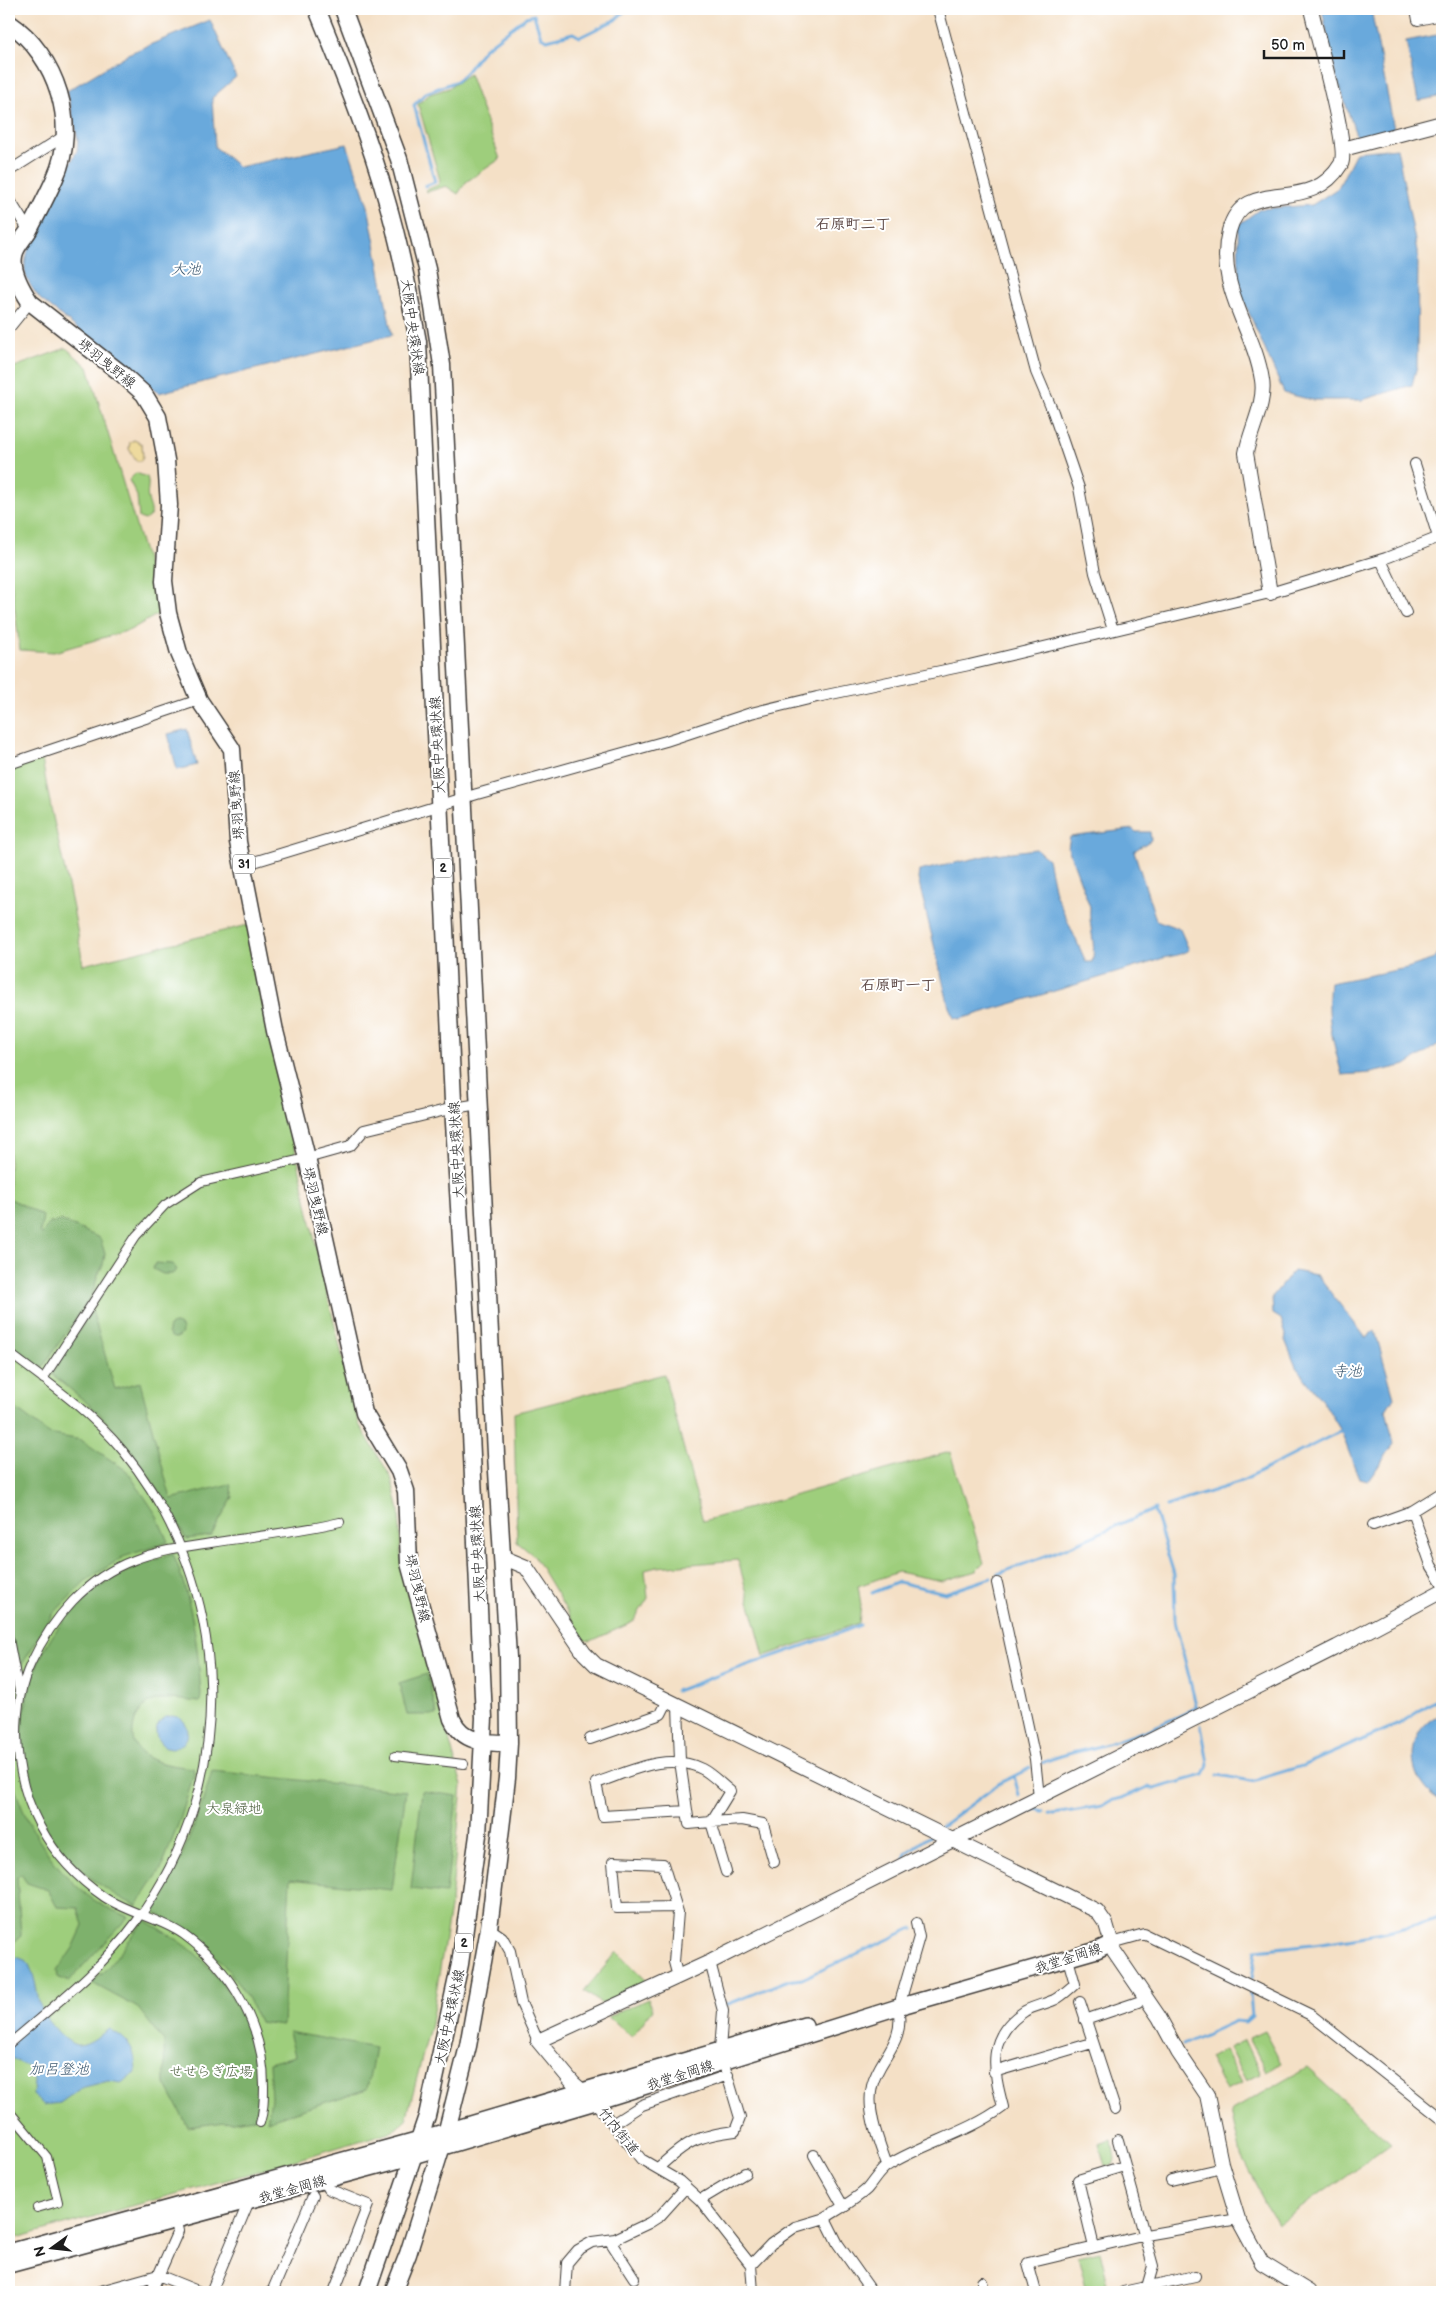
<svg xmlns="http://www.w3.org/2000/svg" width="1451" height="2301" font-family="'Balsamiq Sans','Klee One',sans-serif">
<rect width="100%" height="100%" fill="#fff"/>
<filter id="ink" filterUnits="userSpaceOnUse"><feTurbulence type="fractalNoise" baseFrequency=".02" numOctaves="2"/><feDisplacementMap in="SourceGraphic" scale="10" xChannelSelector="R" yChannelSelector="G"/><feConvolveMatrix kernelMatrix="1 2 1 2 8 2 1 2 1" color-interpolation-filters="sRGB"/></filter>
<filter id="wash" filterUnits="userSpaceOnUse"><feTurbulence type="fractalNoise" baseFrequency=".0096" numOctaves="4" result="noise"/><feDisplacementMap in="SourceGraphic" scale="20" xChannelSelector="R" yChannelSelector="G"/><feGaussianBlur stdDeviation="1.12" result="paint"/><feColorMatrix in="noise" values="0 0 0 0 0 0 0 0 0 0 0 0 0 0 0 0 0 1.4 0 .05"/><feComposite in="paint" operator="in"/></filter>
<g filter="url(#wash)">
<rect width="100%" height="100%" fill="#f4e0c6"/>
<path fill="#9ece7c" stroke="#5d754c" d="M469,74L500,159L466,182L458,194L446,186L427,192L426,190L438,185L440,180L418,104L430,94L449,88Z
M66,348L88,367L162,612L130,630L54,652L20,650L9,564V369Z
M136,473L147,477C150,485 146,491 148,499C149,505 152,508 151,515L145,520L139,518L137,496L129,480Z
M42,759C53,828 73,895 83,965L248,925L320,1265L359,1424L391,1477L399,1510L402,1570L462,1786L451,1902L431,2023L406,2120L393,2131L248,2174L9,2240V769Z
M664,1374L703,1521L950,1452L984,1563L976,1571L942,1581L898,1572L858,1586L861,1605L859,1623L764,1656L738,1560L657,1567L645,1570L648,1598L633,1622L591,1641L584,1640L534,1556L517,1542L514,1413Z
M617,1952L649,1983L602,2004L584,1991Z
M648,1999L653,2009L632,2037L608,2017Z
M1264,2031L1281,2063L1266,2071L1249,2038Z
M1245,2040L1261,2074L1246,2081L1229,2048Z
M1224,2050L1241,2083L1226,2091L1209,2058Z
M1307,2068L1391,2144L1277,2225L1241,2156L1231,2111Z
M1112,2140L1115,2159L1113,2164L1105,2166L1099,2144Z
M1100,2251L1109,2288L1087,2292L1078,2256Z"/>
<path fill="#7eb16c" stroke="#4d6644" d="M9,1198L43,1216L40,1233L42,1234L49,1223L62,1221L100,1238L105,1254L103,1265L98,1275L92,1295L42,1368L9,1343Z
M155,1263L173,1264L177,1270L172,1274H163L153,1269Z
M92,1310L115,1389L140,1382L171,1499L230,1484L233,1497L211,1536L186,1539L157,1488L131,1451L98,1412L52,1374Z
M168 1331a7 7 0 1 1 14 0a7 7 0 1 1-14 0Z
M9,1406L16,1409L49,1434L81,1440L127,1471L156,1514L168,1542L123,1557L85,1581L52,1615L21,1666L18,1665L9,1625Z
M173,1554C192,1599 198,1646 201,1695L200,1702C185,1701 163,1695 149,1703C142,1707 136,1716 134,1724C125,1761 167,1765 193,1768L194,1774L181,1817L161,1869L137,1906C94,1887 51,1848 34,1804C7,1735 28,1650 82,1601C108,1578 140,1564 173,1554Z
M427,1674L437,1715H407L399,1683Z
M9,1675C14,1704 7,1733 10,1763C15,1812 53,1872 94,1900C104,1907 117,1912 128,1917L69,1981L58,1978L57,1971L73,1948L83,1926L78,1908L57,1907L48,1890L27,1883L21,1874L17,1877L21,1936L14,1942L9,1953Z
M212,1771L406,1791L392,1890L290,1879L283,2025L259,2022C238,1971 202,1937 154,1912C179,1867 198,1821 212,1771Z
M422,1791L457,1796L446,1893L411,1889Z
M145,1920C165,1932 186,1943 202,1960C241,2000 269,2062 255,2118L188,2127L165,2084L164,2042L138,2008L92,1983L109,1966Z
M289,2032L375,2048L367,2089L267,2121L271,2099L269,2063L295,2056Z"/>
<path fill="#eeda9e" stroke="#857b5d" d="M134,440L142,444L143,457L141,461H136L129,449L130,442Z"/>
<path fill="#69a9dc" stroke="#42627c" d="M1322,9H1371L1394,129L1357,138L1335,73Z
M210,20L236,77L212,98L215,147L239,167L347,144L368,206L392,335L159,393L40,299C34,291 27,282 25,272C21,246 64,176 77,151L78,140L67,91L130,53Z
M1442,34V96L1418,101L1406,41Z
M1397,148L1418,256L1417,366L1412,385L1362,400H1312L1284,393L1239,290L1238,225L1260,209L1312,205L1338,188L1356,152Z
M187,729L197,765L177,770L168,734Z
M1133,829L1136,832H1150L1151,840L1134,851L1156,920L1180,929L1189,950C1181,957 1166,955 1156,961L960,1019L954,1018L949,1007L918,879L919,871L995,854L1036,849L1048,859L1055,893L1086,962H1092C1097,942 1088,927 1090,907L1068,848L1070,837Z
M1442,948V1042L1406,1065L1371,1073L1342,1075C1333,1042 1326,1018 1330,983L1407,968L1434,959Z
M1293,1271L1317,1275L1366,1338L1375,1331L1394,1397L1386,1410L1394,1444L1368,1481L1359,1479L1341,1431L1326,1406L1296,1367L1285,1340L1286,1335L1281,1319L1273,1314L1272,1297Z
M1442,1712V1802C1417,1790 1405,1758 1419,1733C1424,1723 1434,1718 1442,1712Z
M156 1732a16 16 0 1 1 32 0a16 16 0 1 1-32 0Z
M17,1957L27,1961C35,1975 36,1987 39,2002C42,2015 66,2046 79,2045C91,2044 100,2034 110,2029C131,2042 135,2048 136,2073L121,2083L108,2081L81,2088L60,2103L44,2105L33,2095L34,2080L29,2067L11,2058L9,2049V1960Z"/>
<g fill="none" stroke-linecap="round" stroke-linejoin="round">
<path stroke="#69a9dc" stroke-width="3" d="M425,186L435,182L414,105L426,93L457,81L467,71L484,49L526,17L534,15L541,37L547,40L573,33L580,37L615,20L627,9
M1166,1506L1238,1483L1341,1431
M1154,1510L1174,1574L1175,1621L1196,1705
M998,1574C1020,1565 1042,1558 1063,1549C1095,1536 1125,1521 1156,1509
M872,1593L899,1582L945,1593L991,1578
M676,1691C737,1667 799,1649 860,1625
M1042,1763C1059,1755 1075,1752 1093,1748C1128,1738 1165,1724 1197,1707
M1218,1775L1252,1781L1302,1766L1399,1724L1442,1696
M1014,1776L1019,1795
M1024,1813L1036,1809L1043,1811
M1049,1813L1054,1814L1102,1806L1110,1801L1122,1798L1148,1787L1154,1789L1204,1775L1208,1764L1201,1725
M941,1827L1000,1783L1030,1768
M904,1859L906,1853L930,1836
M1252,1978L1256,1950C1318,1944 1383,1937 1442,1917
M726,2005L786,1981L802,1979L913,1928
M1183,2045L1235,2021L1245,2022L1252,2016L1250,1994"/>
</g>
</g>
<g filter="url(#ink)">
<g fill="none" stroke-linecap="round" stroke-linejoin="round">
<defs>
<path id="pedestrian" d="M9,1353C49,1383 91,1412 123,1451C234,1587 240,1781 136,1922C101,1970 53,2006 9,2044
M43,1379L136,1236L165,1205L201,1182L307,1158
M9,1639L19,1691
M395,1756L464,1764
M9,2111L47,2157L58,2202L37,2208
M260,2123C264,2111 264,2099 264,2086C264,2027 232,1970 184,1935C160,1918 128,1913 104,1897C49,1859 18,1802 17,1735C17,1709 20,1686 31,1663C52,1618 86,1578 134,1560C159,1550 184,1547 211,1543C254,1536 298,1532 340,1522"/>
<path id="minor" d="M938,9L1036,372L1053,412L1079,488L1095,573L1113,630
M1416,9L1418,20L1442,15
M9,171L66,135
M9,199L29,231
M9,328L30,302
M1415,464L1438,537
M1381,560L1406,613
M9,764L199,700
M244,865L477,794L666,741L751,713L817,697L969,665L1270,593L1386,558L1442,536
M307,1158L350,1146L364,1130L454,1108L479,1104
M1412,1511L1431,1565L1442,1583
M1373,1525L1412,1511L1441,1493
M997,1583L1035,1759L1039,1797
M678,1705L680,1761L689,1824L711,1822L730,1791C721,1784 712,1774 702,1769C667,1751 629,1772 596,1783L603,1816L687,1811
M590,1739L661,1714L668,1700
M726,1872L711,1822L742,1820L763,1824L774,1862
M676,1907L617,1908L613,1862L663,1864L678,1912L674,1962L678,1977
M489,1928L502,1937L510,1951L521,2003L538,2041
M1112,1943L1144,1934L1311,2015L1442,2119
M710,1962L723,2011L720,2049
M901,1999L919,1937L916,1923
M1080,2002L1115,2109
M1085,2020L1138,2002
M994,2072L1092,2043
M595,2102L641,2159L679,2181L700,2200L751,2265L753,2292
M614,2123L642,2105L728,2075
M1118,2140L1153,2266L1147,2287V2292
M814,2155L843,2206
M887,2165C879,2142 866,2111 872,2086C879,2057 906,2043 898,2007
M658,2168C686,2142 696,2136 735,2131L740,2118L723,2061
M323,2180L328,2189L368,2205L334,2292
M1171,2180L1223,2168
M700,2200L745,2173
M610,2241L634,2278
M1094,2247L1078,2180L1124,2166
M751,2265L771,2244L795,2227L825,2218
M982,2282L985,2292
M97,2292L158,2275L200,2292
M151,2292L178,2231L174,2214
M211,2292L249,2201
M272,2292L313,2196
M565,2292L567,2263L578,2250L592,2242L615,2239L649,2223L660,2216L686,2187
M872,2292L838,2244L825,2218C839,2209 855,2200 867,2189C874,2181 880,2169 890,2164C927,2142 968,2133 1003,2107C993,2069 986,2036 1025,2011C1034,2006 1045,2004 1054,2000C1062,1996 1069,1989 1075,1984L1068,1959
M1036,2292L1028,2263L1146,2235L1238,2219
M1123,2292L1195,2276"/>
<path id="tertiary" d="M1343,149L1442,123
M1270,593L1246,453C1250,430 1266,403 1262,380C1254,328 1215,286 1229,231C1244,173 1309,218 1341,164C1350,147 1316,34 1311,9
M502,1557L526,1567L584,1653L596,1665L1097,1911L1106,1924L1114,1951L1159,2017L1178,2052L1207,2095L1221,2163L1238,2219L1262,2263L1309,2292
M588,2096L573,2083L538,2041L712,1961L1337,1647L1442,1591"/>
<path id="secondary" d="M9,2252L420,2139L805,2025
M9,2265L389,2163L595,2102L898,2007L1097,1950L1112,1943"/>
<path id="primary" d="M317,9C342,71 368,133 386,198C400,245 409,293 418,342L454,1123L466,1324L484,1718L478,1835L460,1964L427,2116L367,2292
M343,9L399,159L427,269L442,365L496,1454L508,1657L509,1743L507,1778L489,1928L468,2046L447,2130L408,2254L393,2292
M9,23C57,55 79,126 55,178C47,196 38,213 29,230C25,237 15,247 14,256C11,272 22,290 30,302L122,374L144,394L158,417L166,460L169,505L164,581L168,613L179,653L199,700L232,749L238,842L275,1031L307,1158L364,1413L399,1471L406,1491L409,1563L452,1719C463,1743 485,1743 509,1743"/>
</defs>
<use href="#pedestrian" stroke="#3c3936" stroke-width="10"/>
<use href="#minor" stroke="#3c3936" stroke-width="12"/>
<use href="#tertiary" stroke="#3c3936" stroke-width="16"/>
<use href="#secondary" stroke="#3c3936" stroke-width="18"/>
<use href="#primary" stroke="#3c3936" stroke-width="19"/>
<use href="#pedestrian" stroke="#fff" stroke-width="8"/>
<use href="#minor" stroke="#fff" stroke-width="10"/>
<use href="#tertiary" stroke="#fff" stroke-width="14"/>
<use href="#secondary" stroke="#fff" stroke-width="15"/>
<use href="#primary" stroke="#fff" stroke-width="16"/>
</g>
</g>
<g text-anchor="middle" stroke-width="4" stroke-linejoin="round" paint-order="stroke">
<g fill="#fff" stroke="#606060" stroke-width="1">
<rect x="233" y="854.5" width="22" height="19" rx="4"/>
<rect x="434" y="858.5" width="18" height="19" rx="4"/>
<rect x="455" y="1933.5" width="18" height="19" rx="4"/>
</g>
<g font-size="12" font-weight="bold" fill="#1c1c1c">
<text x="244" y="868">31</text>
<text x="443" y="872">2</text>
<text x="464" y="1947">2</text>
</g>
<g font-size="14" fill="#1c1c1c" stroke="#fff">
<text transform="translate(413 327) rotate(82)" y="5">大阪中央環状線</text>
<text transform="translate(107 363) rotate(39)" y="5">堺羽曳野線</text>
<text transform="translate(437 745) rotate(-93)" y="5">大阪中央環状線</text>
<text transform="translate(236 805) rotate(-94)" y="5">堺羽曳野線</text>
<text transform="translate(456 1150) rotate(-93)" y="5">大阪中央環状線</text>
<text transform="translate(316 1201) rotate(77)" y="5">堺羽曳野線</text>
<text transform="translate(477 1554) rotate(-93)" y="5">大阪中央環状線</text>
<text transform="translate(418 1588) rotate(77)" y="5">堺羽曳野線</text>
<text transform="translate(1068 1958) rotate(-18)" y="5">我堂金岡線</text>
<text transform="translate(449 2017) rotate(-78)" y="5">大阪中央環状線</text>
<text transform="translate(680 2075) rotate(-18)" y="5">我堂金岡線</text>
<text transform="translate(619 2131) rotate(52)" y="5">竹内街道</text>
<text transform="translate(292 2189) rotate(-16)" y="5">我堂金岡線</text>
</g>
<g font-size="14" fill="#506342" stroke="#fff">
<text x="234" y="1813">大泉緑地</text>
<text x="211" y="2076">せせらぎ広場</text>
</g>
<g font-size="15" font-weight="bold" fill="#5d4845" stroke="#fff">
<text x="853" y="229">石原町二丁</text>
<text x="898" y="990">石原町一丁</text>
</g>
<g font-size="15" font-style="italic" fill="#3f5b72" stroke="#fff">
<text x="186" y="274">大池</text>
<text x="1347" y="1376">寺池</text>
<text x="59" y="2074">加呂登池</text>
</g>
</g>
<rect width="1451" height="2301" fill="none" stroke="#fff" stroke-width="30"/>
<g transform="translate(52 2248) rotate(255)" stroke="#ffffff" stroke-width="4" paint-order="stroke">
<path d="M0-4L9 19L0 12L-9 19Z" fill="#1c1c1c"/>
<text y="-8" font-size="14" font-weight="bold" text-anchor="middle" fill="#1c1c1c">N</text>
</g>
<path d="M1264 50v8h80v-8" fill="none" stroke="#1c1c1c" stroke-width="2.5"/>
<text x="1271" y="50" font-size="15" fill="#1c1c1c" stroke="#ffffff" stroke-width="4" paint-order="stroke">50 m</text>
</svg>
